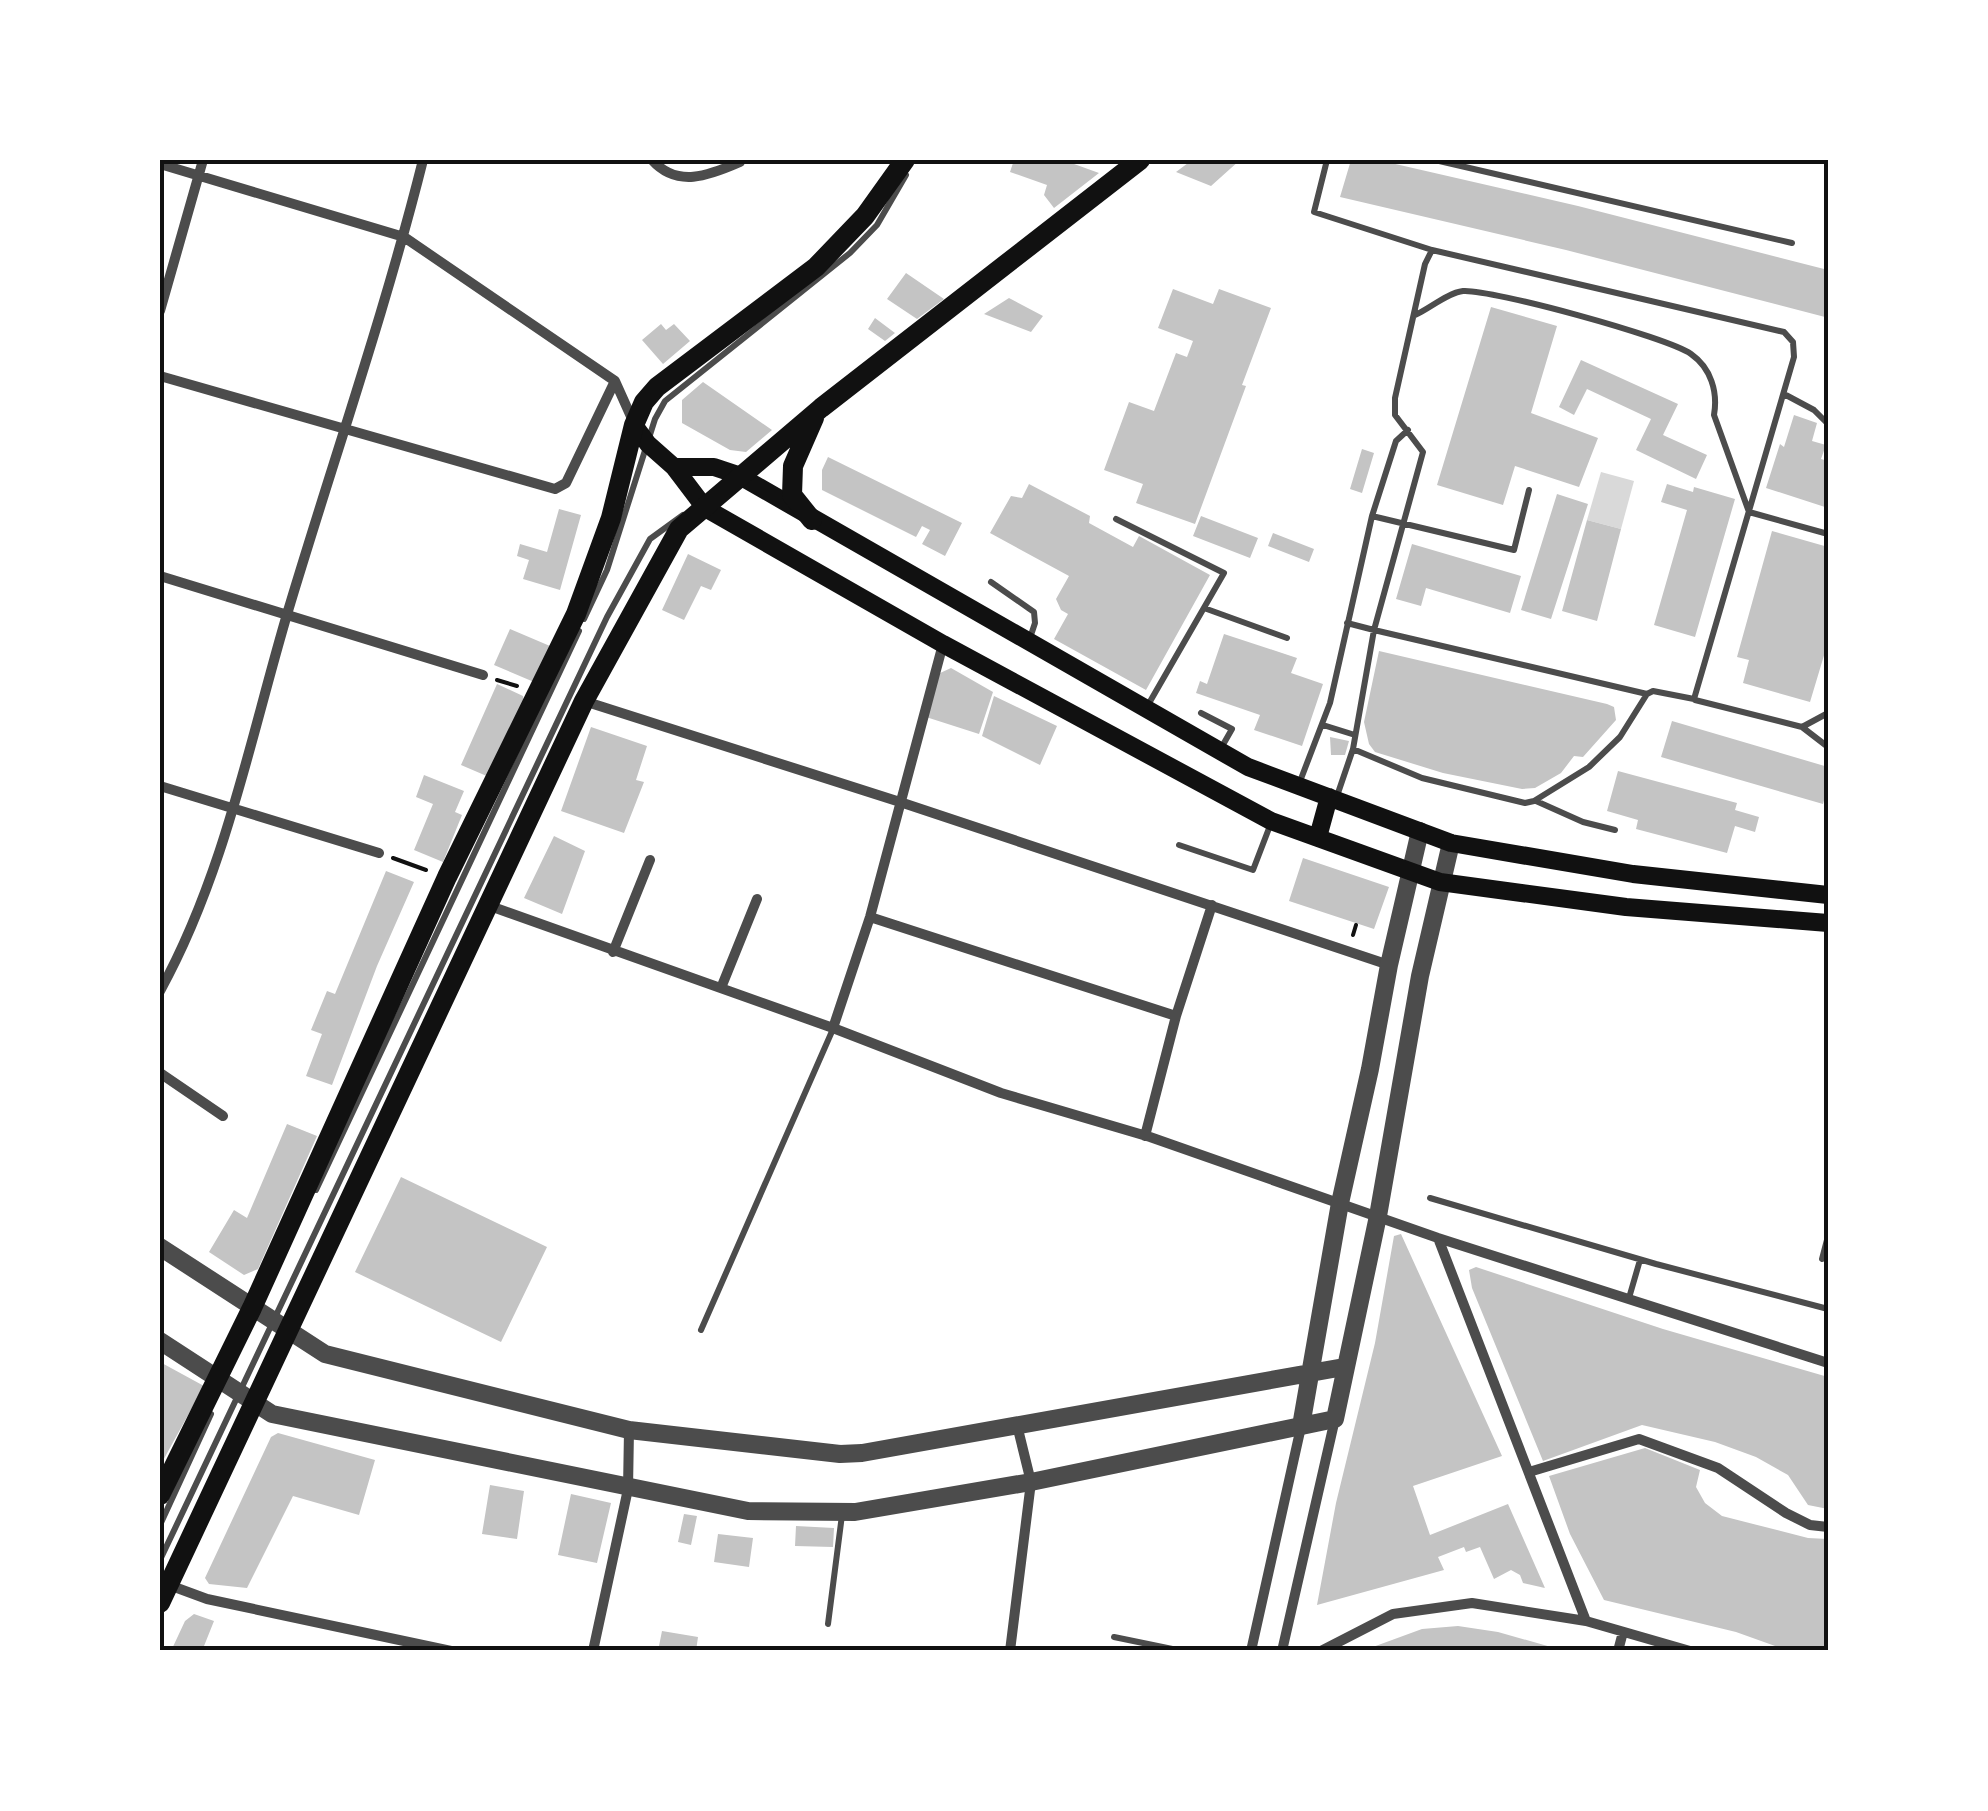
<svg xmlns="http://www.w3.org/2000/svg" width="1988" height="1811" font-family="Mulish,sans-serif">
<rect width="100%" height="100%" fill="#fff"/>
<path fill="#d9d9d9" d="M1601,472L1634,481L1621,529L1587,520Z"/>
<path fill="#c4c4c4" d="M1014,160H1063L1099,173L1054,208L1044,195L1047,185L1010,172Z
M1192,160H1240L1211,186L1176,172Z
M1351,160H1378L1578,206L1828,270L1825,317L1566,250L1340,197Z
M906,273L944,299L917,319L887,299Z
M1173,289L1213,304L1219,289L1271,308L1242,385L1246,386L1195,524L1136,503L1143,484L1104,470L1129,402L1154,411L1176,353L1187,357L1193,341L1158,328Z
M1009,298L1043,316L1031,332L984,314Z
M1491,307L1557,326L1531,413L1598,438L1579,487L1515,466L1503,505L1437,485Z
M875,318L895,333L885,341L868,329Z
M661,324L666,330L674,324L690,341L663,364L642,340Z
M1581,360L1678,404L1663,435L1707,455L1696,479L1636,450L1651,419L1587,389L1574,415L1559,407Z
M703,382L772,430L746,452L730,450L682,423V400Z
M1794,415L1817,423L1812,441L1826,445L1821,459L1828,461V508L1766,488L1780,444L1784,447Z
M1362,449L1374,453L1362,493L1350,489Z
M828,457L962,523L945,556L922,544L930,530L922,526L916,537L822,490V470Z
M1029,484L1090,516L1089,523L1133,547L1139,536L1210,575L1146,690L1054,639L1068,614L1061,610L1056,599L1069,576L990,533L1011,496L1022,498Z
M1667,484L1693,492L1694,487L1735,499L1695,637L1654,625L1687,510L1661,502Z
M1557,494L1588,504L1551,619L1521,610Z
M559,509L581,515L560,590L523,579L529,560L517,556L520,544L547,552Z
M1201,516L1258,538L1250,558L1193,536Z
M1587,520L1621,529L1597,621L1562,611Z
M1772,531L1828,547V642L1810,702L1743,683L1749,660L1737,657Z
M1273,533L1314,549L1309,562L1268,546Z
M1412,544L1521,576L1510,613L1426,588L1421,606L1396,599Z
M688,554L721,570L711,590L701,586L684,620L662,610Z
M510,629L550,646L534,682L494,665Z
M1224,634L1297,658L1291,673L1323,684L1302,746L1254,730L1260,715L1196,693L1200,681L1207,684Z
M1379,651L1607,704L1614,707L1616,720L1583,757L1574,756L1561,773L1535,788L1522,789L1443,773L1375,752L1369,744L1364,722Z
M951,668L993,692L979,734L926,717L938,674Z
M497,684L523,696L524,701L489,777L461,765Z
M994,696L1057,726L1040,765L982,736Z
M1672,721L1828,767V786L1823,804L1661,757Z
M591,727L647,746L636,780L644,782L624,833L561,811Z
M1330,737L1349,741L1345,755H1331Z
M1618,771L1737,803L1735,810L1759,817L1755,832L1735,826L1727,853L1636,829L1638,820L1607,811Z
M424,775L464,791L455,812L462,815L443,862L414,850L433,804L416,797Z
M554,836L585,851L562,914L524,898Z
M1303,858L1389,887L1374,929L1289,901Z
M386,871L414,882L377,966L332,1085L306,1076L322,1034L311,1030L327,991L335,994Z
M287,1124L317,1136L258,1269L244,1275L209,1252L234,1210L247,1218Z
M401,1177L547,1247L501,1342L355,1272Z
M1401,1234L1502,1456L1413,1486L1430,1535L1508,1504L1545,1588L1523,1583L1520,1575L1511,1570L1494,1579L1480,1547L1466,1552L1464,1547L1438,1557L1444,1570L1317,1605L1336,1503L1375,1343L1394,1236Z
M1476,1267L1663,1329L1828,1377V1509L1808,1505L1788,1475L1756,1457L1715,1442L1642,1425L1543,1461L1472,1288L1469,1270Z
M160,1362L204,1386L160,1466Z
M278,1433L375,1460L359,1515L293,1496L247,1588L209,1584L205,1578L271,1437Z
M1645,1448L1700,1470L1696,1487L1705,1503L1722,1516L1808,1538L1828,1539V1651H1789L1736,1632L1604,1600L1570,1534L1549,1476Z
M490,1485L524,1491L517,1539L482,1534Z
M571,1494L611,1503L597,1563L558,1555Z
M684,1514L697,1516L691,1545L678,1542Z
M796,1526L834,1528L833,1547L795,1546Z
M718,1534L753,1538L749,1567L714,1562Z
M194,1614L214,1621L202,1651H171L185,1621Z
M1458,1626L1498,1632L1565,1651H1362L1422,1629Z
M662,1631L698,1637L696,1651H658Z"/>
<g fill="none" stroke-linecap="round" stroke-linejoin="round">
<path stroke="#111" stroke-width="4" d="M497,680L517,686
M393,858L426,870
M1353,935L1356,925"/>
<path stroke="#4c4c4c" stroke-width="6" d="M1327,160L1314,212L1432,250
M1435,160L1792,243
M1415,315C1429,309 1447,293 1463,291C1491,289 1667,337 1691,354C1711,368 1718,392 1714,415L1749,512L1828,534
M1784,394L1814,410L1828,424
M1372,516L1514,550L1529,490
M1116,519L1224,573L1148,705
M991,582L1034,612L1035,623L1030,638
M1204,608L1287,638
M584,619L607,570L655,419L665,401L850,253L877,225L906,175
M1347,623L1374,630L1647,694L1653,691L1694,699L1794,357L1793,342L1784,332L1432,250L1425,264L1395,398V415L1423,452L1374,630L1353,749
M1695,700L1802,727L1828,747
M1201,713L1232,729L1220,750
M1323,725L1355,735
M1802,727L1828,713
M1299,784L1330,703L1372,516L1396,441L1408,430
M1337,796L1353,749L1422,778L1525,803L1534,801L1589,767L1620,737L1647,694
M1536,801L1583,822L1615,830
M1179,845L1253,870L1271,823
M316,1190L579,631
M1430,1198L1656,1264L1828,1309
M1822,1259L1828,1236
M1629,1298L1640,1260
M701,1330L833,1029
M160,1525L211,1414
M160,1560L607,617L650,539L683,515
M828,1624L842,1515
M1114,1637L1182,1651"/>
<path stroke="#4c4c4c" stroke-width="10" d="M652,160C677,188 708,176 740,162
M160,164L404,237L615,381L633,421
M160,311L203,160
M160,376L555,489L566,483L615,381
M160,576L483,675
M584,701L900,802L1389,965
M160,786L379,853
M490,906L833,1028L1001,1093L1150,1137L1438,1238L1828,1363
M870,917L1176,1016
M613,952L650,860
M721,988L757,899
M160,991C225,873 250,739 288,611C333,461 385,312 423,160
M833,1028L870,917L943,644
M160,1073L223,1116
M1145,1136L1176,1016L1212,905
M1438,1238L1586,1621
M1529,1472L1639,1439L1718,1468L1786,1513L1810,1525L1828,1527
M169,1585L207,1599L451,1651
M593,1651L628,1489L629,1430
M1010,1651L1031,1482L1017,1425
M1251,1651L1301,1427
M1282,1651L1335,1419
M1321,1651L1393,1614L1472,1603L1586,1621L1690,1651
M1618,1651L1623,1632"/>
<path stroke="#4c4c4c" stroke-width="18" d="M160,1247L325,1354L629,1430L840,1454L862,1453L1344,1367
M160,1341L272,1414L748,1511L855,1512L1031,1482L1335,1419L1378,1216L1420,976L1451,843
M1301,1426L1340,1203L1370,1069L1389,965L1420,831"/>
<path stroke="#111" stroke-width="18" d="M634,425L648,444L674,467L705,508L943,644L1271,821L1440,882L1626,907L1828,923
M674,467H714L738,475L1248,767L1451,843L1633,874L1828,895
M1318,837L1329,797"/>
<path stroke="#111" stroke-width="20" d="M812,520L792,495L793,466L814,418
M160,1495L252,1308L447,877L576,614L611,518L634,425L644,402L657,387L816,267L865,216L905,160
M160,1603L584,701L679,529L821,408L1140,160"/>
</g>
<rect width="1988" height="1811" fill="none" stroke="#ffffff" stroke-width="325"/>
<rect x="162" y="162" width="1664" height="1486" fill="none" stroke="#111" stroke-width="4"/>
</svg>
